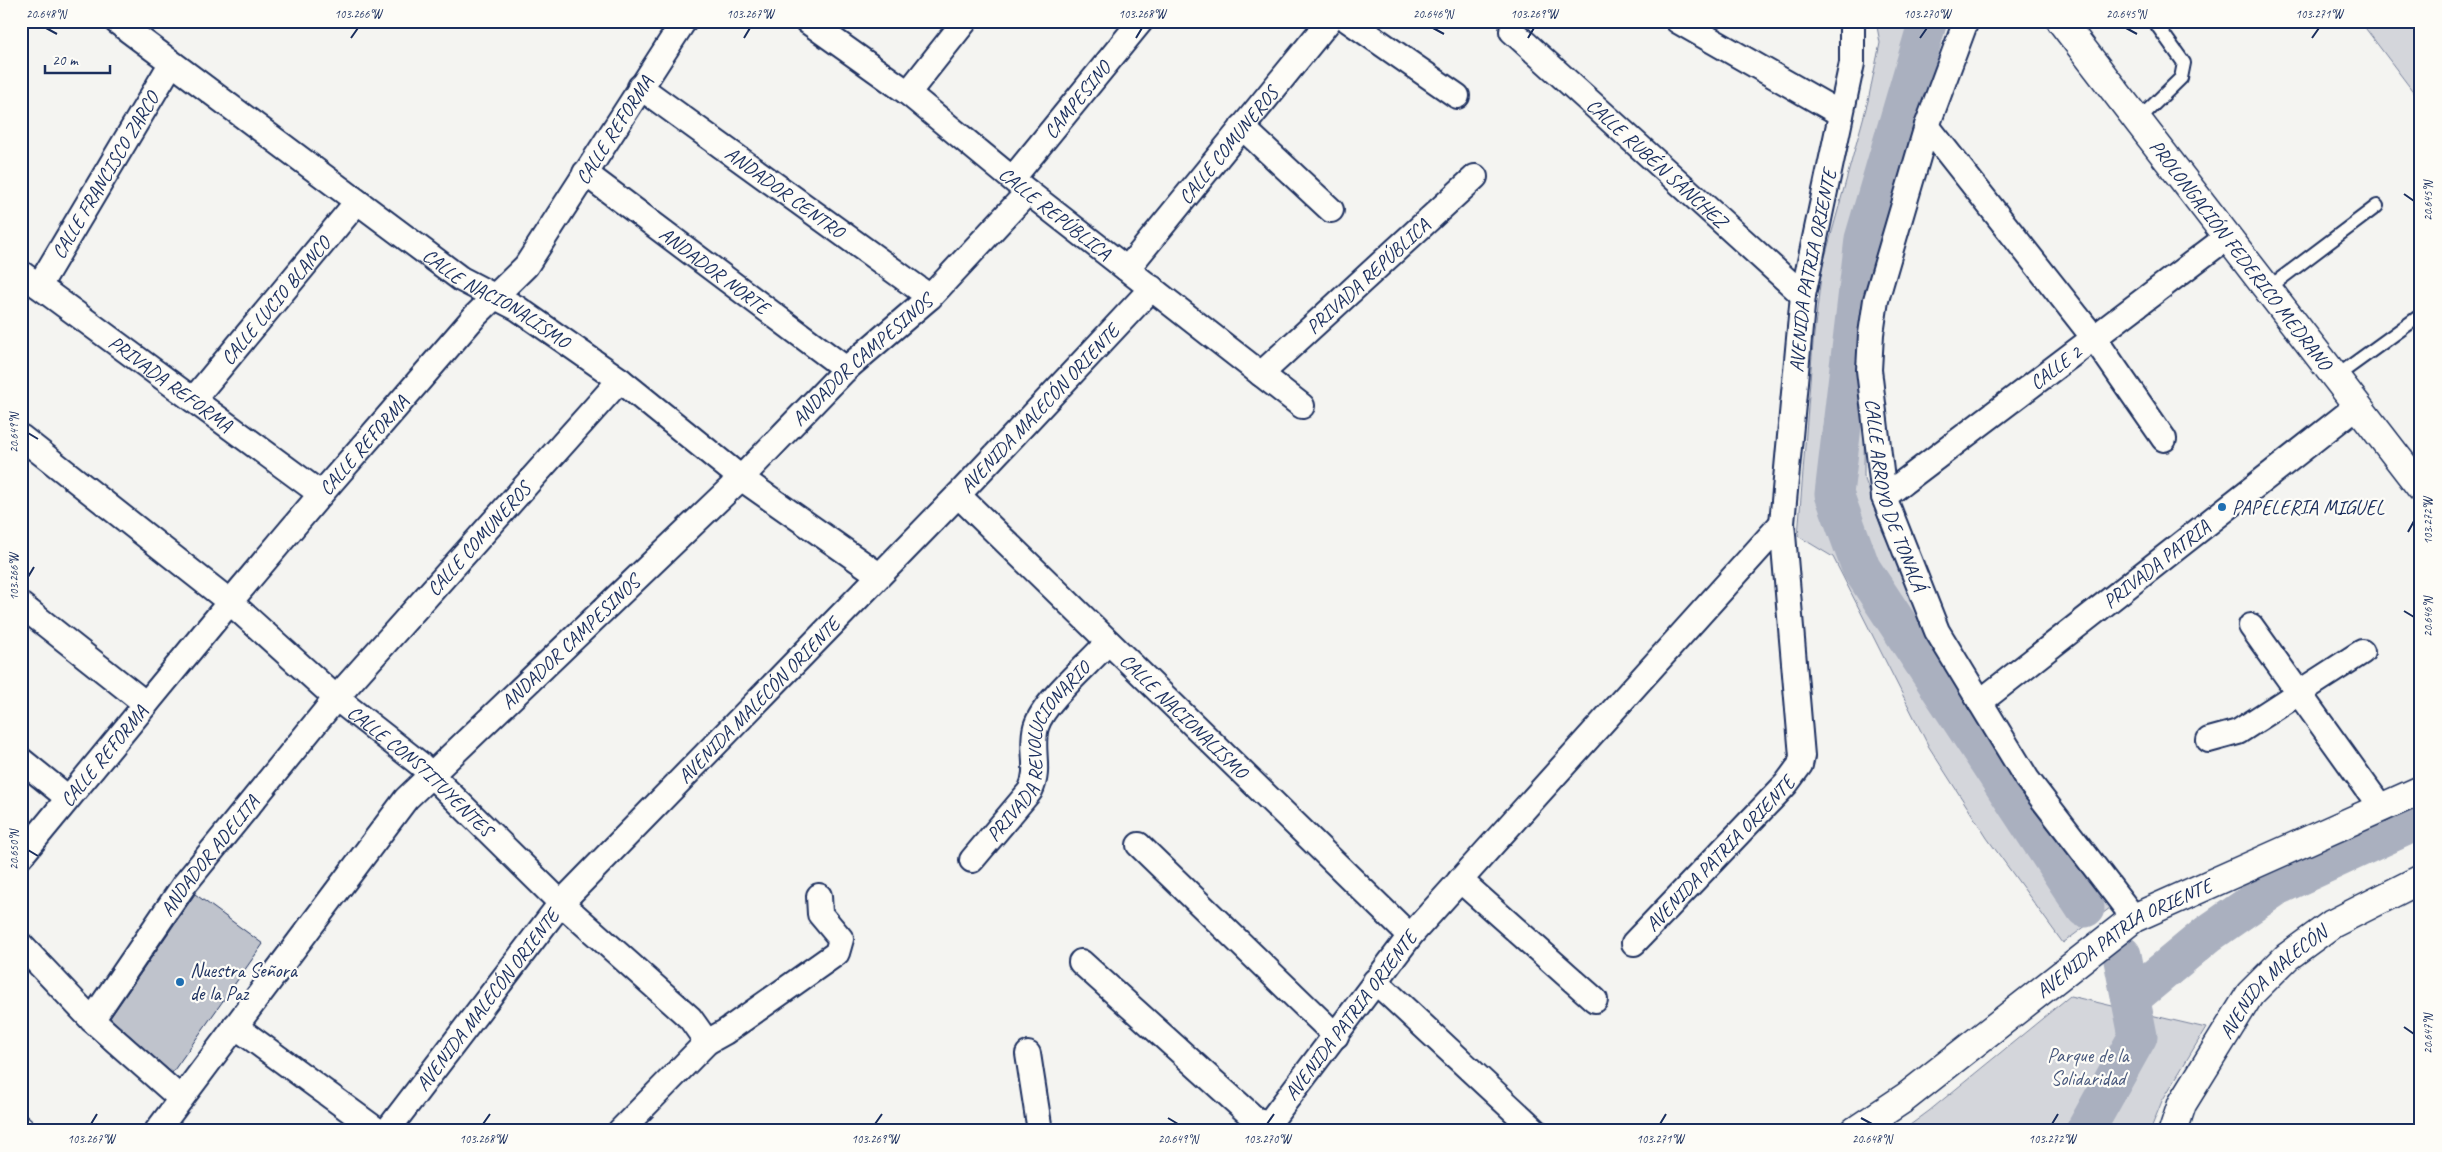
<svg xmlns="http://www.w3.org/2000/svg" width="2442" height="1152" font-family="Caveat,sans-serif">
<rect width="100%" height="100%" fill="#f4f4f1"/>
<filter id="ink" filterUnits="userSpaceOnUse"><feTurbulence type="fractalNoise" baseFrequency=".02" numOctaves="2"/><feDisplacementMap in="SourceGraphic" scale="10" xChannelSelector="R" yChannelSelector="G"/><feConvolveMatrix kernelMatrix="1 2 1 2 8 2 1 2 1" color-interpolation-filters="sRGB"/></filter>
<g filter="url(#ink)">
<path fill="#d4d6db" stroke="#78829c" d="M1876,21H1940L1865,324L1864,476L1882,530L1979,723L2036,806L2114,905L2063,943L1987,838L1929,747L1833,557L1798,536L1813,343L1822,268L1868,101L1880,43Z
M2360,21H2421V102Z
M2070,996L2206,1028L2162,1101L2150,1131H1902L1929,1111Z"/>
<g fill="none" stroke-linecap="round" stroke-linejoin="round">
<path stroke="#aab0bf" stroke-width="39" d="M1928,21L1864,239L1834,494L1861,568L2085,908
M2131,998L2208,934L2277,886L2421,819
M2085,1131L2138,1036L2122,955"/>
</g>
<path fill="#bfc3cc" stroke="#1b2f5e" d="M195,894L263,944L172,1073L110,1018Z"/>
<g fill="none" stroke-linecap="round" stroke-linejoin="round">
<defs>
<path id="service" d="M2138,120L2181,78L2184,63L2154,21
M2267,289L2377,206
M2334,378L2421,315"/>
<g id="minor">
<path id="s1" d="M116,21L461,279L517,308L620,380L741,478L879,575"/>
<path id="s2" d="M807,21L908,93L1028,192L1302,406"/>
<path d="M1349,21L1457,96"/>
<path d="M1678,21L1841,114"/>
<path id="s3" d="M1966,21L1927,126L1876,300L1871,334L1869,370L1884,497L1937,631L2027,779L2134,918"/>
<path id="s4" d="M1512,31L1803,295"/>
<path id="s5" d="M640,87L930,297"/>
<path d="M908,93L965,21"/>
<path d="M1927,126L2094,338L2164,439"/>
<path d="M1242,127L1331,210"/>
<path id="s6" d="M585,173L846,369"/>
<path id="s7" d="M1013,178L1141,21"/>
<path id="s8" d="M1127,269L1329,21"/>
<path id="s9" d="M21,273L321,494"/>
<path id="s10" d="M39,286L171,64"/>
<path id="s11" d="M1261,374L1475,177"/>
<path id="s12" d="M193,400L357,202"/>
<path id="s13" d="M21,437L230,602L336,698L420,764L561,903L690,1018L707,1042"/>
<path id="s14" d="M958,495L1410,936"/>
<path id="s15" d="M1884,497L2227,237"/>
<path d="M21,605L146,704"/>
<path d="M2251,626L2382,809"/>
<path id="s16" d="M1980,702L2356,407"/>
<path d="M2209,740L2238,732L2362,652"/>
<path d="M21,760L68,798"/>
<path d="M1139,845L1336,1036"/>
<path id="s17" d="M21,856L230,602L321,494L475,316L526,266L684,21"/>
<path id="s18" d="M972,860L1030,791C1041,770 1030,749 1036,727C1043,702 1090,663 1108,642"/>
<path d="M1460,880L1595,1000"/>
<path id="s19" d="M1634,943L1786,784L1800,765L1802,756L1782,523L1803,295L1852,63V21"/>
<path d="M21,945L92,1020L180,1098"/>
<path d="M1081,962L1265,1128"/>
<path d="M1375,981L1536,1131"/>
<path id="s20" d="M92,1020L184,885L336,698L620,380"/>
<path d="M235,1026L378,1131"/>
<path d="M1028,1054L1040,1131"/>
<path d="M21,1128L24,1131"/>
<path id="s21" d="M157,1131L406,799L741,478L846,369L930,297L1028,192"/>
<path id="s22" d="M387,1131L561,903L958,495L1152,288"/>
<path d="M620,1131L707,1042L725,1032L837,953L841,939L820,914L819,896"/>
<path id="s23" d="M1263,1131L1410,936L1782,523"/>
</g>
<g id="tertiary">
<path id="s24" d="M2061,21L2421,488"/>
<path id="s25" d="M1855,1131L1906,1097L2134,918L2421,790"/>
<path id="s26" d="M2173,1131L2182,1104L2250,994L2287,957L2332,924L2421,879"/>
</g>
</defs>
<use href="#service" stroke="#1b2f5e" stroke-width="16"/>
<use href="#minor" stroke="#1b2f5e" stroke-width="28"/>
<use href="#tertiary" stroke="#1b2f5e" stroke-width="31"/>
<use href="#service" stroke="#fdfcf7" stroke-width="12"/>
<use href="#minor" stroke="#fdfcf7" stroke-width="24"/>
<use href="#tertiary" stroke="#fdfcf7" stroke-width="28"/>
</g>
</g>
<path fill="none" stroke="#1b2f5e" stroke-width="2" d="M46,28L57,34M1433,28L1444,34M2126,28L2137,34M351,38L358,28M744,38L750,28M1136,38L1142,28M1528,38L1534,28M1920,38L1927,28M2312,38L2319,28M2404,194L2414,201M28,433L38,439M2408,532L2414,521M28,577L34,567M2404,611L2414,617M28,850L38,856M2404,1027L2414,1034M1168,1118L1178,1124M1861,1118L1872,1124M91,1124L97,1114M483,1124L490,1114M875,1124L882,1114M1267,1124L1274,1114M1660,1124L1666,1114M2052,1124L2058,1114"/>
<g fill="#1f6fb2" stroke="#fdfcf7" stroke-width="2">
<circle cx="2222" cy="507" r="5"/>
<circle cx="180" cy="982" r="5"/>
</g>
<g text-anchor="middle" stroke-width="4.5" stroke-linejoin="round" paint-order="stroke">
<g font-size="20" fill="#1b2f5e" stroke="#fdfcf7">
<text dy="7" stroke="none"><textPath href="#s7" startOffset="101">CAMPESINO</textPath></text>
<text dy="7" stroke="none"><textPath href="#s17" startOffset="939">CALLE REFORMA</textPath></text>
<text dy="7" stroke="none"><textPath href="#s8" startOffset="160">CALLE COMUNEROS</textPath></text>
<text dy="7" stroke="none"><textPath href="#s4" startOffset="196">CALLE RUBÉN SÁNCHEZ</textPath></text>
<text dy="7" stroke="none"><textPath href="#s10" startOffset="129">CALLE FRANCISCO ZARCO</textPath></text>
<text dy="7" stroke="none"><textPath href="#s5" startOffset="179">ANDADOR CENTRO</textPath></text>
<text dy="7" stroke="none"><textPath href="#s2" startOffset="314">CALLE REPÚBLICA</textPath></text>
<text dy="7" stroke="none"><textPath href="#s24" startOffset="295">PROLONGACIÓN FEDERICO MEDRANO</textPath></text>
<text dy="7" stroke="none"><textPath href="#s6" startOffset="162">ANDADOR NORTE</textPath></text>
<text dy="7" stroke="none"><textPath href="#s19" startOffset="741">AVENIDA PATRIA ORIENTE</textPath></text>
<text dy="7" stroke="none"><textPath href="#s11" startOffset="145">PRIVADA REPÚBLICA</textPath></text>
<text dy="7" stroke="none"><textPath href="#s1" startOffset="471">CALLE NACIONALISMO</textPath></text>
<text dy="7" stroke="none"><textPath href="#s12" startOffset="129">CALLE LUCIO BLANCO</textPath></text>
<text dy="7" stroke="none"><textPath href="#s21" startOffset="1048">ANDADOR CAMPESINOS</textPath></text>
<text dy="7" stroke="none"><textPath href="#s15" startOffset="215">CALLE 2</textPath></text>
<text dy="7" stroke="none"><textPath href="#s9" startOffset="186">PRIVADA REFORMA</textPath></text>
<text dy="7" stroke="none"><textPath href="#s22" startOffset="975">AVENIDA MALECÓN ORIENTE</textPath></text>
<text dy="7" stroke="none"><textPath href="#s17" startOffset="535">CALLE REFORMA</textPath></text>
<text dy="7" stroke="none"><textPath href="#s3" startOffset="492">CALLE ARROYO DE TONALÁ</textPath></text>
<text dy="7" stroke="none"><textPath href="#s20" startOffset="618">CALLE COMUNEROS</textPath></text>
<text dy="7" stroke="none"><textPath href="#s16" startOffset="224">PRIVADA PATRIA</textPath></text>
<text dy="7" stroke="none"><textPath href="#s21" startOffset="642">ANDADOR CAMPESINOS</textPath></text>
<text dy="7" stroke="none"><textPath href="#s22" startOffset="570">AVENIDA MALECÓN ORIENTE</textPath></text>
<text dy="7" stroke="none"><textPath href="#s14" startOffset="316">CALLE NACIONALISMO</textPath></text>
<text dy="7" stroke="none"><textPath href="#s18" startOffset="132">PRIVADA REVOLUCIONARIO</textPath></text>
<text dy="7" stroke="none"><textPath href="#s17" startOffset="130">CALLE REFORMA</textPath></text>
<text dy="7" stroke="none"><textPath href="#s13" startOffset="521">CALLE CONSTITUYENTES</textPath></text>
<text dy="7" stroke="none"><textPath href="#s19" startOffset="124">AVENIDA PATRIA ORIENTE</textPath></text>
<text dy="7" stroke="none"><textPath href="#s20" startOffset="202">ANDADOR ADELITA</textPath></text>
<text dy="7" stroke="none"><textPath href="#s25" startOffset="332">AVENIDA PATRIA ORIENTE</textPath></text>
<text dy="7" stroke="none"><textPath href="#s26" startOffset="182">AVENIDA MALECÓN</textPath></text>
<text dy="7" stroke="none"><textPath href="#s22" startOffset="165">AVENIDA MALECÓN ORIENTE</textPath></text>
<text dy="7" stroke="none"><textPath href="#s23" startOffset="145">AVENIDA PATRIA ORIENTE</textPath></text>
</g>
<g font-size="20" fill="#1b2f5e" stroke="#fdfcf7" text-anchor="start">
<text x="2232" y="514">PAPELERIA MIGUEL</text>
<text x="190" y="977">Nuestra Señora<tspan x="190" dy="23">de la Paz</tspan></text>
</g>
<g font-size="20" fill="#49597d" stroke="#fdfcf7">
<text x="2088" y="1062">Parque de la<tspan x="2088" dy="23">Solidaridad</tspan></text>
</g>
</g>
<rect width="2442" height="1152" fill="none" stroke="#fdfcf7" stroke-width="55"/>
<path d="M45 65v8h65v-8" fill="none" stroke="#1b2f5e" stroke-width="2.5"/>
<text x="52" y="65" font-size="15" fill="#1b2f5e" stroke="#fdfcf7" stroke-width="4" paint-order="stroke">20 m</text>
<rect x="28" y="28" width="2386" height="1096" fill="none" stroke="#1b2f5e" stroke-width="2"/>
<g font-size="12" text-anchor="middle" fill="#1b2f5e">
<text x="46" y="18">20.648°N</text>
<text x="358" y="18">103.266°W</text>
<text x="750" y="18">103.267°W</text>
<text x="1142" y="18">103.268°W</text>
<text x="1433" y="18">20.646°N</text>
<text x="1534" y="18">103.269°W</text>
<text x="1927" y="18">103.270°W</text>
<text x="2126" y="18">20.645°N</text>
<text x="2319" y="18">103.271°W</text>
<text transform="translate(2428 201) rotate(-90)" y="4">20.645°N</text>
<text transform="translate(14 433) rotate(-90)" y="4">20.649°N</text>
<text transform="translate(2428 521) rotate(-90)" y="4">103.272°W</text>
<text transform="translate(14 577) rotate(-90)" y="4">103.266°W</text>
<text transform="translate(2428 617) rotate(-90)" y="4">20.646°N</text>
<text transform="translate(14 850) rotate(-90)" y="4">20.650°N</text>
<text transform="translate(2428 1034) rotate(-90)" y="4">20.647°N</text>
<text x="91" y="1143">103.267°W</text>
<text x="483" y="1143">103.268°W</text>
<text x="875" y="1143">103.269°W</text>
<text x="1178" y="1143">20.649°N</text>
<text x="1267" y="1143">103.270°W</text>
<text x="1660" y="1143">103.271°W</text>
<text x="1872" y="1143">20.648°N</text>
<text x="2052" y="1143">103.272°W</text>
</g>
</svg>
